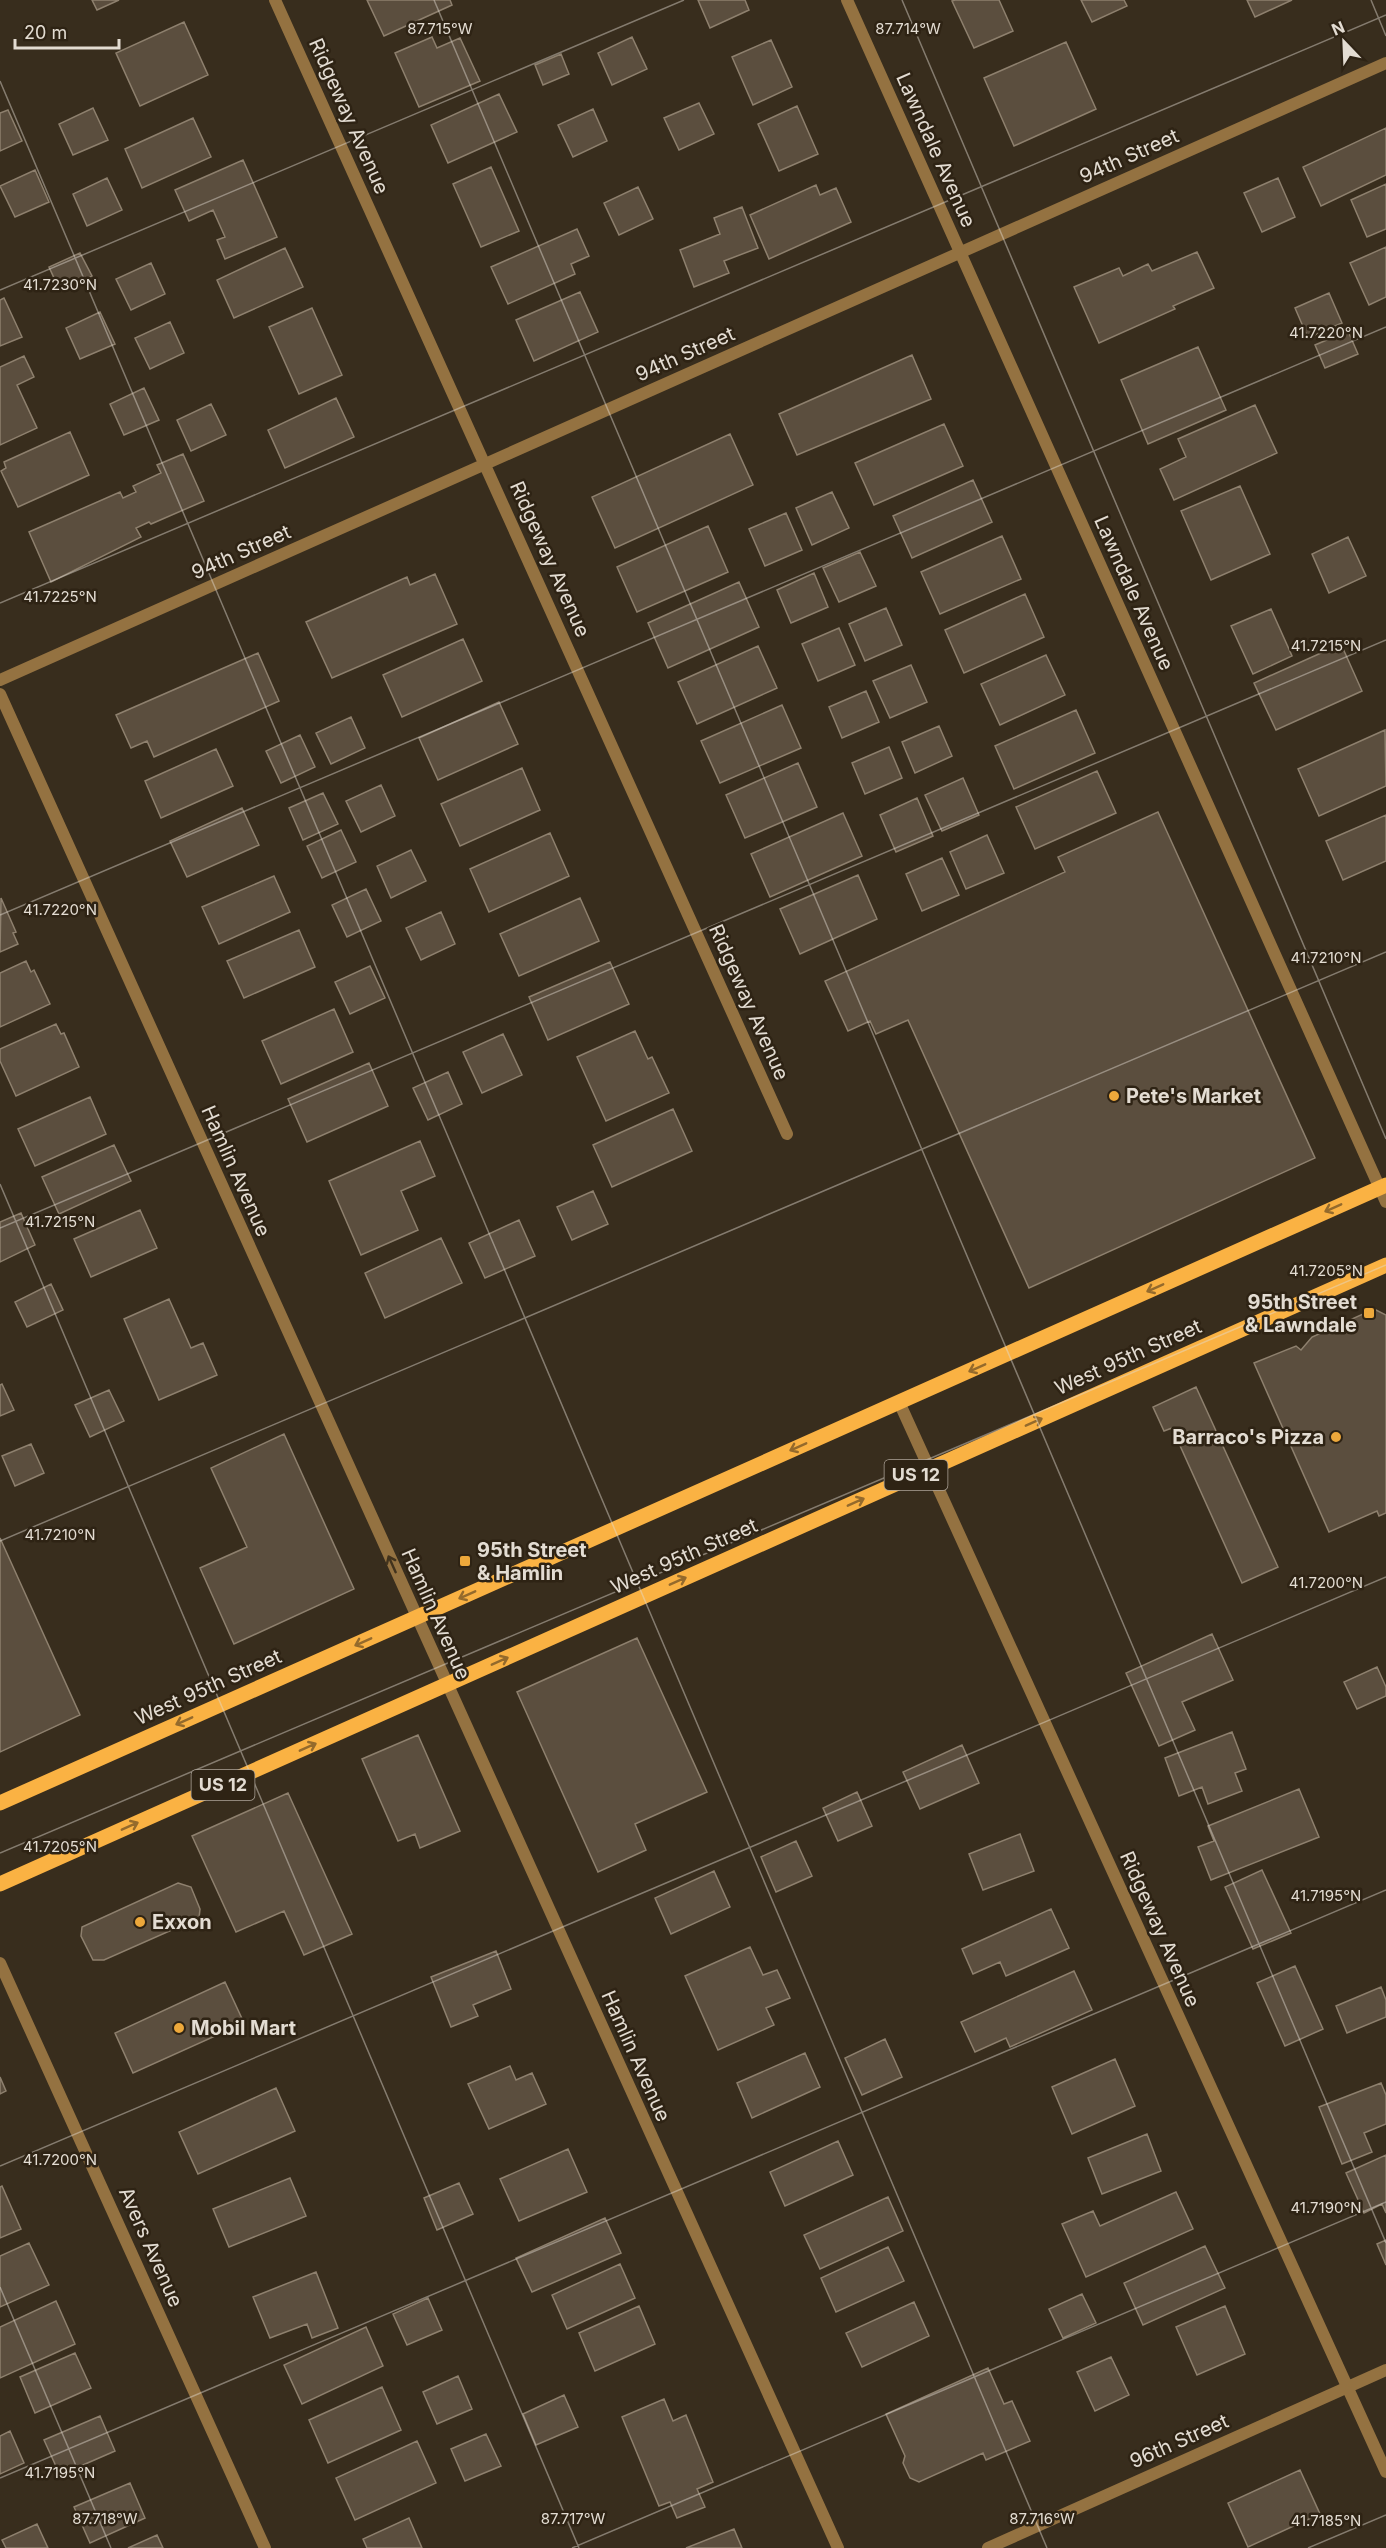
<svg xmlns="http://www.w3.org/2000/svg" width="1386" height="2548" font-family="Inter,sans-serif">
<rect width="100%" height="100%" fill="#382d1d"/>
<path fill="#5b4e3e" stroke="#8e806e" stroke-width="1.5" d="M92,0H119L97,10Z
M367,0H450L452,5L384,36Z
M698,0H745L749,10L710,28Z
M955,0H999L1013,31L974,48L952,1Z
M1081,0H1124L1127,6L1092,22Z
M1247,0H1292L1255,17Z
M184,22L208,75L140,106L116,53Z
M432,37L437,48L460,38L480,81L419,107L395,53Z
M632,37L647,69L612,85L598,53Z
M771,40L792,87L753,105L732,57Z
M1066,42L1096,109L1014,146L984,78Z
M561,54L569,74L543,85L535,65Z
M499,94L517,132L448,163L431,125Z
M699,103L714,134L679,150L664,118Z
M797,106L818,154L779,171L758,124Z
M93,108L108,140L73,155L59,124Z
M593,109L607,141L573,157L558,125Z
M8,110L22,141L0,151V113Z
M193,118L211,157L142,188L125,149Z
M1386,128V175L1321,206L1303,167Z
M243,160L277,237L225,259L217,240L225,237L213,210L189,221L175,190Z
M491,167L519,231L481,247L453,184Z
M35,170L49,202L15,217L0,186Z
M107,178L122,210L87,226L73,194Z
M1278,178L1295,217L1262,232L1244,193Z
M1386,184V229L1367,237L1351,200Z
M816,185L820,195L836,188L851,222L769,259L750,215Z
M638,187L653,219L619,235L604,203Z
M742,207L758,248L724,261L729,273L694,287L680,250L720,234L714,218Z
M577,229L589,256L571,264L575,274L508,304L491,267Z
M1386,247V297L1369,305L1350,263Z
M285,248L303,287L234,318L217,280Z
M1197,252L1214,288L1173,306L1175,309L1099,343L1074,287L1119,268L1123,276L1148,264L1152,271Z
M80,253L92,276L60,291L49,267Z
M151,263L165,294L131,310L116,279Z
M580,292L598,332L534,361L516,320Z
M1329,293L1342,323L1308,338L1295,308Z
M4,298L22,337L0,346V300Z
M312,308L342,375L299,394L269,327Z
M100,312L115,344L80,359L66,328Z
M170,322L184,353L150,369L135,338Z
M1348,331L1358,354L1325,368L1315,345Z
M1198,347L1226,410L1148,444L1121,380Z
M912,355L931,399L797,455L779,414Z
M24,356L34,377L17,385L37,428L0,445V367Z
M144,388L159,420L124,435L110,404Z
M336,398L354,437L285,468L268,430Z
M211,404L226,435L191,451L177,420Z
M1255,405L1277,453L1174,500L1160,469L1186,457L1178,439Z
M944,424L963,466L874,505L855,463Z
M70,432L89,475L18,507L1,471L6,468L4,462Z
M730,434L753,485L615,548L592,497Z
M183,454L204,501L151,524L149,522L136,528L141,537L51,582L29,532L120,492L123,498L136,492L133,486L161,473L157,465Z
M973,480L992,522L912,558L893,516Z
M1240,486L1270,554L1211,580L1181,511Z
M832,492L849,528L812,545L796,508Z
M786,513L802,550L765,566L749,529Z
M708,526L728,572L637,612L617,567Z
M1002,536L1021,579L940,614L921,572Z
M1348,537L1366,576L1329,593L1312,554Z
M860,552L876,586L839,602L823,568Z
M814,573L828,607L791,623L777,590Z
M435,574L457,624L332,678L306,622L407,577L410,585Z
M739,582L759,627L668,668L648,623Z
M1025,594L1044,637L964,673L945,630Z
M886,608L902,645L865,661L849,624Z
M1271,609L1292,656L1253,674L1231,626Z
M839,628L855,665L818,681L802,644Z
M463,639L482,681L402,717L383,675Z
M1341,644L1362,691L1276,730L1254,683Z
M758,646L777,688L697,724L678,682Z
M258,653L279,701L154,757L147,741L131,748L116,715Z
M1046,655L1065,695L1000,725L981,684Z
M911,665L927,702L890,718L873,681Z
M866,691L879,722L842,738L829,707Z
M499,702L518,744L438,780L419,738Z
M782,705L801,748L720,783L701,741Z
M1076,710L1095,753L1014,789L995,746Z
M351,717L365,748L331,764L316,733Z
M939,726L952,756L915,773L902,742Z
M1385,730L1386,786L1319,816L1298,769Z
M300,735L315,767L281,783L266,751Z
M889,747L902,778L865,794L852,763Z
M216,749L233,786L161,818L145,781Z
M798,763L817,807L745,838L726,795Z
M522,768L540,810L460,846L441,804Z
M1097,771L1116,813L1035,849L1016,807Z
M963,778L979,815L942,831L925,795Z
M381,785L395,816L361,832L346,801Z
M323,793L338,824L303,840L289,808Z
M917,798L933,836L896,852L880,815Z
M242,808L259,845L187,877L170,841Z
M1158,812L1315,1158L1029,1288L908,1020L876,1034L870,1021L848,1031L825,981L1065,872L1058,857Z
M843,813L862,856L770,897L751,854Z
M1386,815V861L1343,880L1326,841Z
M341,830L356,862L322,878L307,846Z
M550,833L569,876L489,912L470,869Z
M987,835L1004,873L966,889L950,852Z
M411,850L426,881L391,898L377,866Z
M942,858L959,895L922,911L906,874Z
M858,875L877,919L800,954L780,909Z
M274,876L290,912L219,944L202,907Z
M366,889L381,921L347,937L332,905Z
M1,898L16,932L13,933L18,944L0,952Z
M580,898L599,941L519,976L500,934Z
M441,912L455,944L421,960L406,928Z
M299,930L315,967L244,998L227,961Z
M26,961L31,972L34,970L50,1004L0,1027V973Z
M610,962L629,1004L548,1040L529,997Z
M370,966L385,998L350,1014L335,982Z
M334,1009L353,1052L281,1084L262,1041Z
M56,1024L61,1034L64,1033L79,1067L16,1096L0,1061V1049Z
M635,1031L648,1059L652,1057L669,1093L606,1121L577,1057Z
M503,1034L522,1075L482,1093L463,1052Z
M369,1063L388,1106L307,1142L288,1099Z
M448,1072L462,1104L428,1120L413,1088Z
M90,1097L106,1134L35,1166L18,1129Z
M673,1109L692,1151L612,1187L593,1145Z
M420,1141L435,1176L401,1191L418,1230L361,1255L329,1181Z
M114,1145L131,1181L59,1214L42,1177Z
M593,1191L608,1224L572,1240L557,1207Z
M140,1210L157,1248L91,1277L74,1239Z
M21,1213L35,1245L0,1262V1222Z
M519,1220L535,1256L485,1278L469,1243Z
M441,1238L462,1283L385,1318L365,1273Z
M51,1284L63,1310L27,1327L15,1302Z
M169,1299L191,1348L203,1343L217,1375L159,1400L124,1319Z
M1374,1309L1386,1315V1513L1379,1516L1377,1511L1329,1532L1254,1363L1296,1346L1301,1350L1312,1337Z
M2,1384L14,1410L0,1416V1385Z
M1196,1387L1278,1567L1242,1583L1172,1428L1164,1431L1153,1407Z
M109,1390L124,1421L90,1437L75,1405Z
M284,1434L354,1589L234,1644L200,1568L247,1547L211,1468Z
M31,1444L44,1473L15,1486L2,1456Z
M0,1538L80,1715L0,1752Z
M1212,1634L1233,1680L1182,1702L1195,1730L1159,1746L1126,1673Z
M637,1638L707,1792L635,1824L646,1850L598,1872L517,1692Z
M1377,1667L1386,1687V1696L1357,1709L1344,1682Z
M1232,1732L1246,1769L1235,1773L1242,1791L1208,1804L1202,1787L1179,1796L1165,1758Z
M418,1735L460,1831L420,1848L415,1834L398,1841L362,1759Z
M962,1745L979,1783L920,1809L903,1772Z
M1299,1789L1319,1837L1211,1880L1198,1847L1214,1841L1208,1826Z
M857,1792L872,1826L838,1841L823,1808Z
M288,1793L352,1934L304,1955L284,1911L236,1932L192,1836Z
M1020,1834L1034,1871L983,1890L969,1854Z
M796,1841L812,1876L776,1892L761,1857Z
M1262,1870L1291,1933L1253,1949L1225,1887Z
M714,1871L730,1907L671,1934L655,1898Z
M178,1883L191,1887L200,1909L199,1918L104,1960H93L81,1936L82,1927Z
M1051,1909L1069,1948L1006,1976L1000,1962L973,1974L962,1949Z
M750,1947L763,1975L777,1970L790,1998L766,2008L774,2025L718,2050L685,1976Z
M496,1951L511,1989L473,2005L478,2016L451,2027L431,1977Z
M1295,1966L1323,2029L1285,2046L1257,1983Z
M1074,1971L1092,2010L1010,2047L1006,2038L975,2052L961,2022Z
M225,1982L244,2023L133,2073L115,2033Z
M1381,1987L1386,2000V2017L1347,2033L1336,2006Z
M885,2039L902,2077L862,2095L845,2058Z
M805,2053L820,2087L752,2118L737,2083Z
M1115,2059L1135,2106L1072,2134L1052,2087Z
M510,2066L516,2080L532,2073L546,2104L489,2129L468,2084Z
M0,2077L6,2091L0,2094Z
M1381,2083L1386,2095V2124L1364,2133L1372,2152L1342,2164L1319,2107Z
M276,2088L295,2131L198,2174L179,2132Z
M1147,2134L1161,2171L1102,2194L1088,2158Z
M838,2141L853,2175L785,2206L770,2172Z
M568,2149L587,2192L519,2221L500,2179Z
M1386,2155V2213L1382,2204L1364,2213L1346,2173Z
M290,2178L306,2216L229,2247L213,2209Z
M459,2183L473,2214L437,2230L424,2198Z
M2,2186L21,2229L0,2238V2187Z
M1176,2192L1193,2229L1086,2277L1062,2224L1093,2211L1100,2226Z
M888,2197L903,2231L820,2269L804,2235Z
M605,2218L621,2253L532,2292L516,2258Z
M1386,2240V2265L1377,2244Z
M29,2243L49,2285L0,2307V2256Z
M1205,2246L1225,2288L1143,2325L1124,2283Z
M888,2247L904,2281L836,2312L821,2278Z
M620,2264L635,2298L567,2329L552,2295Z
M316,2272L338,2328L312,2338L307,2324L270,2338L253,2297Z
M1082,2294L1096,2323L1063,2338L1049,2309Z
M428,2298L442,2330L407,2345L393,2314Z
M56,2301L75,2344L0,2378V2327Z
M914,2302L929,2336L862,2367L846,2333Z
M639,2306L655,2344L595,2371L579,2333Z
M1225,2306L1245,2354L1197,2375L1176,2327Z
M366,2327L383,2366L302,2404L284,2365Z
M75,2353L91,2388L35,2413L20,2377Z
M1111,2357L1129,2395L1095,2411L1077,2372Z
M988,2368L1004,2404L1012,2401L1030,2441L986,2460L983,2453L919,2482L910,2478L903,2463L905,2456L886,2414Z
M458,2376L472,2409L437,2424L423,2392Z
M382,2387L401,2430L328,2463L309,2420Z
M564,2395L578,2427L536,2445L523,2414Z
M664,2399L673,2421L686,2415L713,2482L697,2489L705,2507L677,2518L670,2502L659,2506L622,2417Z
M100,2416L115,2451L60,2475L44,2440Z
M10,2431L24,2463L0,2474V2436Z
M486,2434L501,2466L465,2481L451,2449Z
M417,2441L436,2483L355,2520L336,2478Z
M1300,2470L1320,2514L1248,2547L1228,2503Z
M130,2483L145,2518L90,2543L74,2507Z
M409,2518L422,2548H367L363,2539Z
M37,2524L48,2548H6L2,2540Z
M734,2529L742,2548H686Z
M157,2535L163,2548H128Z"/>
<g fill="none" stroke-linecap="round" stroke-linejoin="round">
<path stroke="#947241" stroke-width="12" d="M275,0L787,1134
M847,0L1386,1202
M0,680L1386,63
M0,694L838,2548
M899,1402L1386,2472
M0,1963L265,2548
M988,2548L1386,2370"/>
<path stroke="#fab243" stroke-width="15" d="M0,1803L1386,1185
M0,1884L1386,1265"/>
</g>
<defs><path id="oneway-shaft" d="M-6 0H5M1.5-3L5.5 0L1.5 3" fill="none" stroke-width="1.6" stroke-linecap="round" stroke-linejoin="round" transform="scale(1.5)"/></defs>
<g stroke="#946a2c">
<use href="#oneway-shaft" transform="translate(1333 1208) rotate(156)"/>
<use href="#oneway-shaft" transform="translate(1155 1288) rotate(156)"/>
<use href="#oneway-shaft" transform="translate(977 1368) rotate(156)"/>
<use href="#oneway-shaft" transform="translate(1034 1422) rotate(-24)"/>
<use href="#oneway-shaft" transform="translate(798 1447) rotate(156)"/>
<use href="#oneway-shaft" transform="translate(856 1502) rotate(-24)"/>
<use href="#oneway-shaft" transform="translate(678 1581) rotate(-24)"/>
<use href="#oneway-shaft" transform="translate(467 1595) rotate(156)"/>
<use href="#oneway-shaft" transform="translate(363 1642) rotate(156)"/>
<use href="#oneway-shaft" transform="translate(500 1661) rotate(-24)"/>
<use href="#oneway-shaft" transform="translate(184 1721) rotate(156)"/>
<use href="#oneway-shaft" transform="translate(308 1747) rotate(-24)"/>
<use href="#oneway-shaft" transform="translate(130 1826) rotate(-24)"/>
</g>
<use stroke="#42331d" href="#oneway-shaft" transform="translate(392 1564) rotate(-114)"/>
<path fill="none" stroke="#e3dcd2" stroke-width="1.5" stroke-opacity="0.45" d="M434,0L1386,2243M902,0L1386,1139M1371,0L1386,36M0,81L1047,2548M0,290L684,0M0,603L1386,15M0,915L1386,327M0,1184L579,2548M0,1228L1386,640M0,1541L1386,952M0,1853L1386,1265M0,2166L1386,1577M0,2287L111,2548M0,2478L1386,1890M572,2548L1386,2202M1308,2548L1386,2515"/>
<g fill="#eda83b" stroke="#2e2314" stroke-width="2">
<circle cx="1114" cy="1096" r="6"/>
<rect x="1363" y="1307" width="12" height="12" rx="3"/>
<circle cx="1336" cy="1437" r="6"/>
<rect x="459" y="1555" width="12" height="12" rx="3"/>
<circle cx="140" cy="1922" r="6"/>
<circle cx="179" cy="2028" r="6"/>
</g>
<g text-anchor="middle" stroke-width="5" stroke-linejoin="round" paint-order="stroke">
<g fill="#2e2314" stroke="#ada499" stroke-width="1.5">
<rect x="884.5" y="1460" width="63" height="30" rx="4.5"/>
<rect x="191.5" y="1770" width="63" height="30" rx="4.5"/>
</g>
<g font-size="18" font-weight="bold" fill="#e3dcd2">
<text x="916" y="1481">US 12</text>
<text x="223" y="1791">US 12</text>
</g>
<g font-size="20" fill="#e3dcd2" stroke="#2e2314">
<text transform="translate(349 116) rotate(66)" y="7">Ridgeway Avenue</text>
<text transform="translate(936 150) rotate(66)" y="7">Lawndale Avenue</text>
<text transform="translate(1129 156) rotate(-24)" y="7">94th Street</text>
<text transform="translate(685 354) rotate(-24)" y="7">94th Street</text>
<text transform="translate(241 552) rotate(-24)" y="7">94th Street</text>
<text transform="translate(550 559) rotate(66)" y="7">Ridgeway Avenue</text>
<text transform="translate(1134 593) rotate(66)" y="7">Lawndale Avenue</text>
<text transform="translate(749 1002) rotate(66)" y="7">Ridgeway Avenue</text>
<text transform="translate(236 1171) rotate(66)" y="7">Hamlin Avenue</text>
<text transform="translate(1128 1357) rotate(-24)" y="7">West 95th Street</text>
<text transform="translate(684 1556) rotate(-24)" y="7">West 95th Street</text>
<text transform="translate(436 1614) rotate(66)" y="7">Hamlin Avenue</text>
<text transform="translate(208 1687) rotate(-24)" y="7">West 95th Street</text>
<text transform="translate(1160 1929) rotate(66)" y="7">Ridgeway Avenue</text>
<text transform="translate(636 2056) rotate(66)" y="7">Hamlin Avenue</text>
<text transform="translate(151 2247) rotate(66)" y="7">Avers Avenue</text>
<text transform="translate(1179 2441) rotate(-24)" y="7">96th Street</text>
</g>
<g font-size="20" font-weight="bold" fill="#e3dcd2" stroke="#2e2314" text-anchor="start">
<text x="1126" y="1103">Pete's Market</text>
<text x="1357" y="1309" text-anchor="end">95th Street<tspan x="1357" dy="23">&amp; Lawndale</tspan></text>
<text x="1324" y="1444" text-anchor="end">Barraco's Pizza</text>
<text x="477" y="1557">95th Street<tspan x="477" dy="23">&amp; Hamlin</tspan></text>
<text x="152" y="1929">Exxon</text>
<text x="191" y="2035">Mobil Mart</text>
</g>
</g>
<g font-size="15" text-anchor="middle" fill="#e3dcd2" stroke="#2e2314" stroke-width="5" stroke-linejoin="round" paint-order="stroke">
<text x="440" y="34">87.715°W</text>
<text x="908" y="34">87.714°W</text>
<text x="60" y="290">41.7230°N</text>
<text x="1326" y="338">41.7220°N</text>
<text x="60" y="602">41.7225°N</text>
<text x="1326" y="651">41.7215°N</text>
<text x="60" y="915">41.7220°N</text>
<text x="1326" y="963">41.7210°N</text>
<text x="60" y="1227">41.7215°N</text>
<text x="1326" y="1276">41.7205°N</text>
<text x="60" y="1540">41.7210°N</text>
<text x="1326" y="1588">41.7200°N</text>
<text x="60" y="1852">41.7205°N</text>
<text x="1326" y="1901">41.7195°N</text>
<text x="60" y="2165">41.7200°N</text>
<text x="1326" y="2213">41.7190°N</text>
<text x="60" y="2478">41.7195°N</text>
<text x="105" y="2524">87.718°W</text>
<text x="573" y="2524">87.717°W</text>
<text x="1042" y="2524">87.716°W</text>
<text x="1326" y="2526">41.7185°N</text>
</g>
<g transform="translate(1344 42) rotate(337)" stroke="#2e2314" stroke-width="4.5" paint-order="stroke">
<path d="M0-4.5L10 22L0 15L-10 22Z" fill="#e3dcd2"/>
<text y="-9" font-size="16" font-weight="bold" text-anchor="middle" fill="#e3dcd2">N</text>
</g>
<path d="M15 39v9h104v-9" fill="none" stroke="#e3dcd2" stroke-width="3"/>
<text x="24" y="39" font-size="18" fill="#e3dcd2" stroke="#2e2314" stroke-width="4.5" paint-order="stroke">20 m</text>
</svg>
